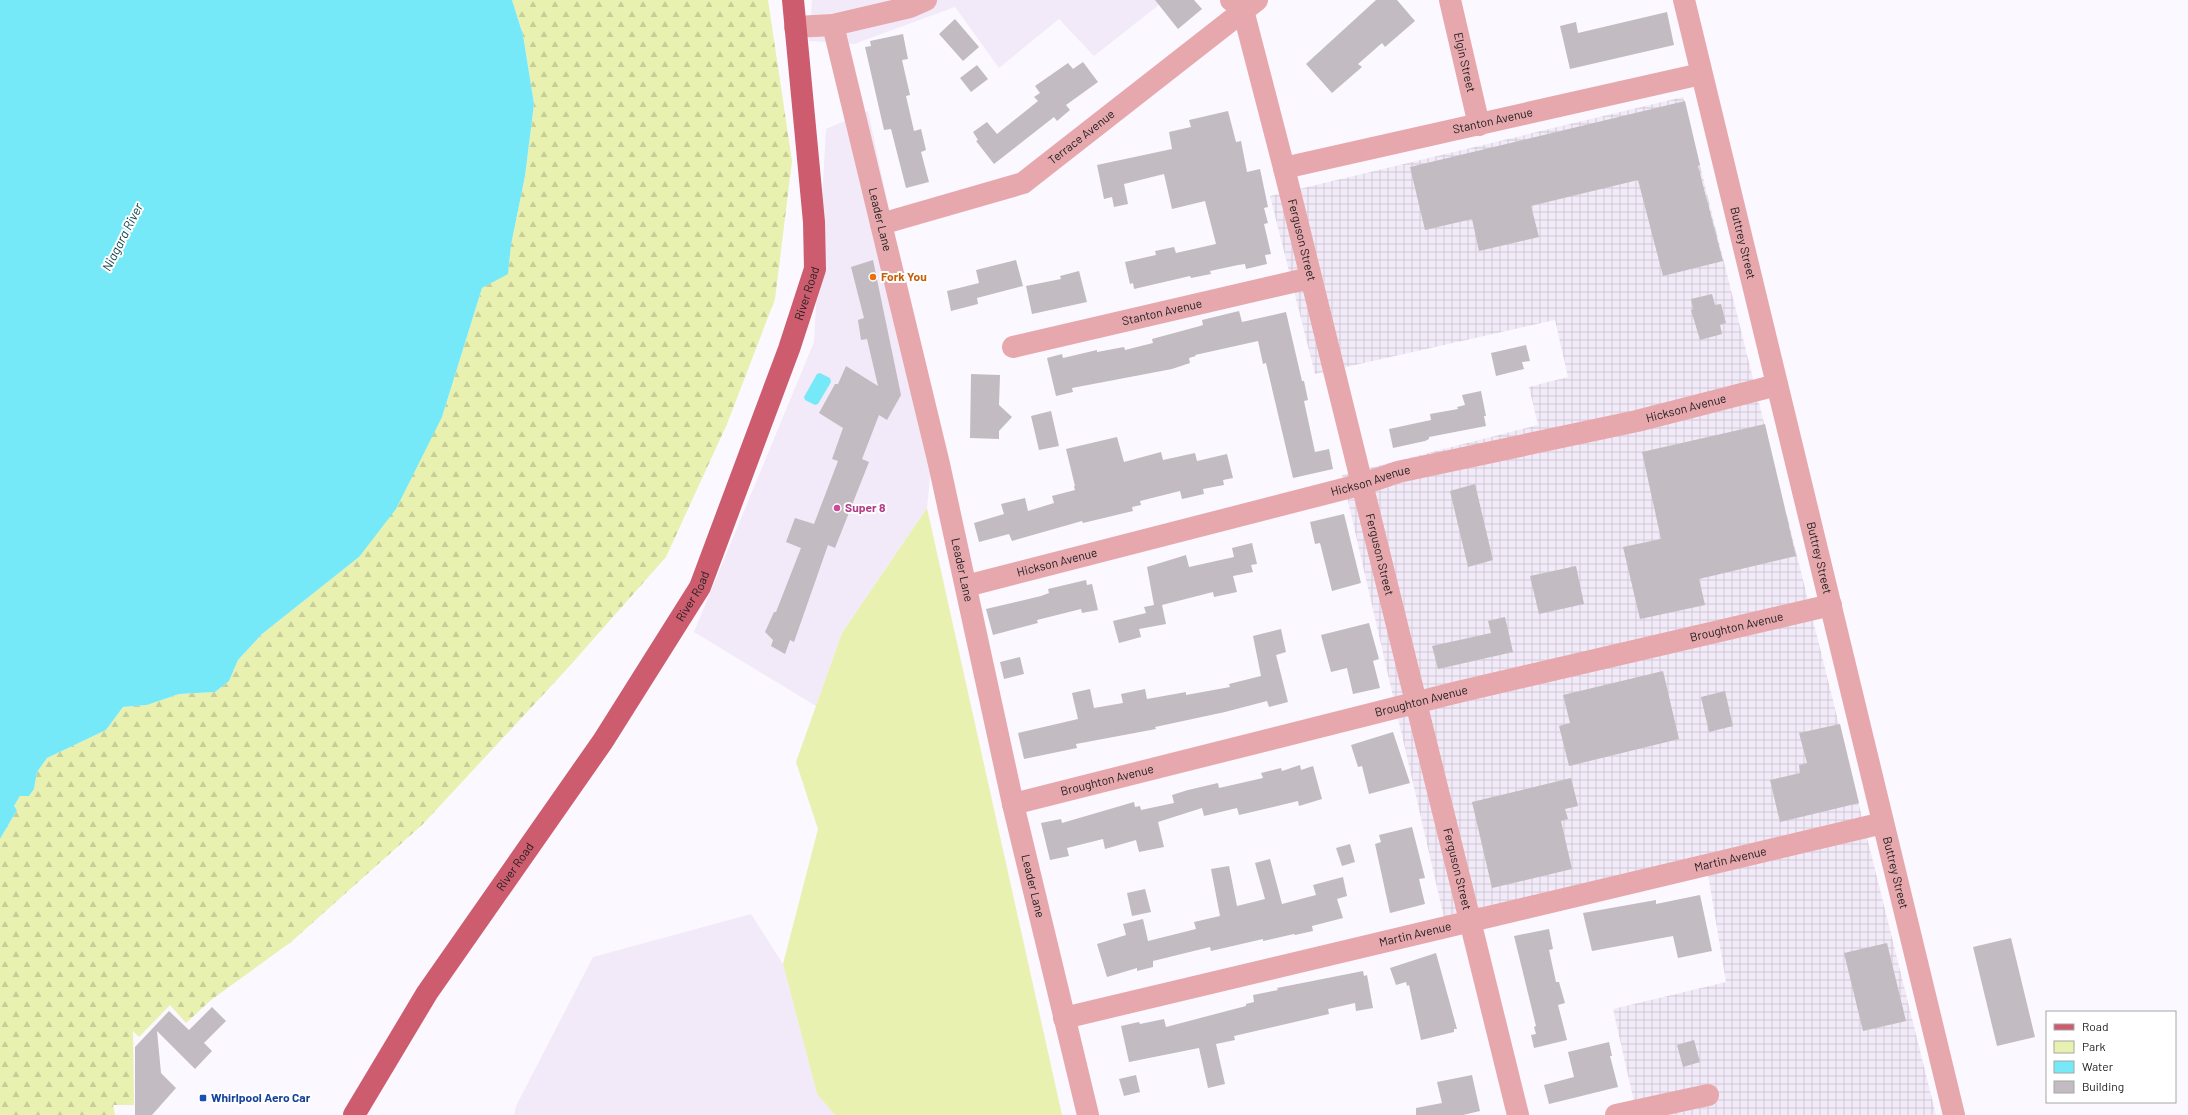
<svg xmlns="http://www.w3.org/2000/svg" width="2188" height="1115" font-family="Barlow,sans-serif">
<defs>
<pattern id="industrial-grid" width="8" height="8" patternUnits="userSpaceOnUse"><rect width="8" height="8" fill="#f2eaf8"/><path d="M0 4h8M4 0v8" fill="none" stroke="#cfc8d4"/></pattern>
<pattern id="forest-firs" width="22" height="20" patternUnits="userSpaceOnUse"><rect width="22" height="20" fill="#e8f1b0"/><path d="M5 1l3.5 6h-7zM16 11l3.5 6h-7z" fill="#c7ce97"/></pattern>
</defs>
<rect width="100%" height="100%" fill="#fbf8ff"/>
<path fill="#f2eaf8" d="M812,0H1165L1094,56L1059,19L999,68L955,7L854,44L809,41Z
M868,111L935,424L927,508L842,633L816,706L694,632L814,342L826,129Z
M751,914L783,964L817,1094L835,1115H514L516,1106L593,957Z"/>
<path fill="url(#industrial-grid)" d="M1683,97L1936,1115H1637L1613,1009L1726,982L1708,874L1448,935L1342,475L1538,425L1529,387L1568,377L1555,320L1315,374L1270,196Z"/>
<path fill="#e8f1b0" d="M927,508L1062,1115H835L817,1094L783,964L818,829L796,762L842,633Z"/>
<path fill="url(#forest-firs)" d="M512,0H768L792,161L775,299L727,424L666,557L566,670L423,824L291,942L211,1000L186,1023L170,1005L139,1037L133,1031L134,1105H113L115,1115H0V839L17,810L14,806L20,796H29L34,789L37,772L47,758L106,730L123,707L147,705L179,694L215,692L229,681L238,660L262,634L359,557L442,417L482,288L508,273L511,245L525,176L534,104L523,35Z"/>
<path fill="#76e9f9" d="M0,0H512L523,35L534,104L525,176L511,245L508,274L482,288L442,417L396,509L359,557L262,634L238,660L229,681L215,692L179,694L147,705L123,707L106,730L47,758L37,772L34,789L29,796H20L14,806L17,810L0,839Z
M820,373L830,378L831,382L818,404L815,405L805,400L804,397L817,374Z"/>
<path fill="#c2bbc1" d="M1155,0H1194L1202,9L1178,29Z
M1376,0H1397L1415,21L1385,47L1382,43L1358,64L1362,67L1332,93L1306,64Z
M1667,12L1674,45L1570,69L1560,26L1576,22L1578,33Z
M955,19L979,47L963,61L939,34Z
M903,34L908,59L902,60L910,95L906,96L914,131L921,129L926,150L921,152L929,182L906,188L891,129L884,130L865,47L871,46L870,41Z
M1083,62L1098,82L1066,105L1070,110L1057,121L1054,117L994,164L976,141L978,140L973,132L987,122L997,134L1038,101L1034,97L1040,93L1035,86L1068,63L1073,69Z
M977,65L988,79L971,92L960,78Z
M1685,101L1700,165L1698,166L1723,261L1663,276L1638,180L1531,206L1539,237L1479,251L1472,219L1425,230L1410,167Z
M1228,111L1236,142L1241,141L1247,172L1260,169L1268,207L1264,208L1268,223L1264,224L1271,254L1265,255L1267,264L1246,269L1245,264L1238,265L1210,271L1211,274L1191,278L1190,276L1134,289L1133,283L1130,284L1125,262L1156,255L1155,251L1174,247L1176,253L1216,244L1205,201L1172,209L1164,174L1124,184L1128,204L1114,207L1112,197L1104,199L1097,165L1172,149L1169,132L1191,127L1189,120Z
M873,260L901,395L887,420L879,415L862,459L869,462L835,548L828,545L794,642L790,640L785,654L771,646L773,640L765,632L774,612H776L801,548L786,542L795,518L814,524L838,461L832,459L843,428L819,413L835,384H838L846,366L878,386L867,339L861,340L858,320L864,318L851,267Z
M1016,260L1023,286L977,298L978,304L951,311L947,291L979,283L976,270Z
M1079,271L1087,302L1032,314L1026,286L1061,279L1060,276Z
M1712,294L1715,305L1721,304L1726,323L1720,325L1722,334L1700,340L1691,310L1693,309L1691,299Z
M1239,311L1242,322L1286,312L1302,381H1304L1308,400L1304,401L1315,452L1329,449L1333,469L1293,478L1266,363L1263,364L1258,341L1195,355L1196,356L1189,358L1190,363L1172,369L1072,388L1073,392L1056,396L1047,358L1062,354L1063,358L1097,350V352L1124,347L1125,350L1153,343L1152,339L1200,326L1203,325L1202,320Z
M1526,345L1530,361L1522,362L1524,369L1496,376L1491,353Z
M971,374L1000,375L999,405L1012,417L999,431V439L970,438Z
M1481,391L1486,416H1484L1486,426L1429,437V439L1425,441L1393,448L1389,429L1431,420L1430,414L1458,409L1457,407L1465,405L1462,395Z
M1051,411L1059,446L1039,450L1031,416Z
M1765,424L1796,556L1699,579L1705,605L1640,619L1623,547L1661,539L1642,452Z
M1117,437L1124,462L1161,452L1163,460L1195,453L1197,461L1227,454L1233,478L1223,480L1224,485L1203,489L1204,494L1182,499L1180,491L1140,501L1141,505L1132,507L1133,511L1083,523L1082,521L1012,541L1009,534L979,542L974,523L1004,514L1001,504L1025,498L1028,511L1054,503L1052,496L1075,490L1074,486H1075L1066,449Z
M1475,484L1493,560L1468,567L1450,491Z
M1344,514L1361,583L1332,591L1320,543L1315,544L1310,522Z
M1252,543L1257,564L1251,565L1253,572L1233,576L1237,592L1214,597L1213,592L1162,605L1166,624L1139,629L1141,637L1119,643L1113,621L1146,613L1144,607L1154,605L1147,567L1186,555L1189,567L1234,557L1232,548Z
M1576,566L1584,604L1539,614L1530,576Z
M1086,580L1087,585L1092,584L1098,610L1082,613L1081,609L1037,620L1038,623L993,635L986,609L1041,596L1049,593L1048,589Z
M1505,617L1513,652L1438,669L1432,646L1491,633L1488,621Z
M1369,623L1379,659L1373,661L1380,688L1353,694L1347,668L1331,672L1321,635Z
M1281,629L1286,652L1276,655L1288,702L1269,707L1267,701L1225,712L1155,727L1156,729L1076,744L1077,748L1024,759L1018,733L1078,719L1072,693L1090,689L1094,708L1123,703L1121,694L1145,689L1147,699L1186,692V695L1230,687L1229,684L1261,676L1253,636Z
M1020,657L1024,674L1004,679L1000,662Z
M1663,671L1679,739L1569,766L1559,726L1570,723L1563,695Z
M1725,691L1733,726L1709,732L1701,697Z
M1840,724L1859,803L1780,822L1770,780L1800,773L1799,765L1807,763L1799,733Z
M1393,732L1410,783L1369,794L1362,766L1358,767L1351,745Z
M1300,765L1301,770L1313,766L1322,799L1299,806L1298,801L1239,815L1237,808L1204,816L1202,808L1158,822L1164,847L1139,852L1136,840L1105,849L1103,839L1067,848L1069,856L1050,860L1041,823L1061,819L1062,823L1134,802L1135,807L1140,806L1141,810L1174,803L1172,795L1188,790L1218,783L1219,788L1263,778L1261,773L1281,768L1282,771Z
M1571,778L1578,806L1565,809L1568,819L1561,821L1572,869L1492,888L1472,802Z
M1412,827L1425,878L1419,879L1425,904L1390,913L1375,844L1381,842L1379,835Z
M1350,844L1355,862L1342,866L1336,848Z
M1270,859L1282,904L1316,895L1313,885L1343,877L1347,896L1337,899L1343,918L1312,926L1313,931L1295,935L1294,934L1263,941V939L1211,951L1210,947L1153,961V967L1137,971V968L1107,977L1097,944L1126,935L1123,924L1143,919L1148,941L1196,929L1194,922L1220,916L1211,869L1229,866L1237,906L1265,899L1255,863Z
M1145,889L1151,912L1132,916L1127,893Z
M1700,895L1712,951L1678,958L1673,936L1592,951L1583,913L1656,900V904Z
M1549,929L1553,949L1549,950L1556,982H1559L1565,1003L1558,1005L1567,1040L1534,1048L1531,1035L1536,1034L1534,1027L1536,1026L1514,936Z
M2011,938L2035,1037L1997,1046L1973,947Z
M1887,943L1906,1021L1863,1031L1844,953Z
M1436,953L1457,1029H1454V1032L1421,1040L1409,985L1407,986L1406,982L1396,985L1390,968Z
M1363,971L1364,976L1367,975L1373,1008L1356,1011L1355,1003L1328,1009L1329,1014L1234,1036L1235,1040L1216,1044L1225,1084L1208,1088L1199,1048L1129,1062L1121,1026L1139,1022L1140,1024L1164,1019L1166,1027L1246,1006V1004L1254,1002L1253,995L1278,990L1277,988Z
M212,1007L226,1021L204,1043L212,1051L195,1069L157,1031L161,1073L176,1088L152,1115H135V1047L169,1011L189,1030Z
M1694,1040L1700,1062L1683,1067L1677,1045Z
M1609,1042L1612,1056H1610L1618,1087L1549,1104L1544,1085L1574,1077L1568,1052Z
M1136,1075L1140,1092L1124,1096L1119,1079Z
M1472,1075L1480,1111L1463,1115H1416V1108L1442,1103L1437,1082Z"/>
<g fill="none" stroke-linecap="round" stroke-linejoin="round">
<g stroke="#e7a8ad" stroke-width="22">
<path id="s1" d="M1231,0L1243,10L1284,168L1518,1115"/>
<path id="s2" d="M1450,0L1479,125"/>
<path id="s3" d="M1684,0L1954,1115"/>
<path id="s4" d="M833,25L939,464L1013,804L1088,1115"/>
<path d="M795,27L833,25L910,7L926,0"/>
<path id="s5" d="M1284,168L1701,74"/>
<path id="s6" d="M881,224L1023,183L1257,0"/>
<path id="s7" d="M1013,347L1310,278"/>
<path id="s8" d="M966,586L1363,484L1398,472L1637,421L1777,385"/>
<path id="s9" d="M1013,804L1458,692L1831,605"/>
<path id="s10" d="M1064,1018L1883,823"/>
<path d="M1616,1115L1708,1095"/>
</g>
<path stroke="#cd5d6e" stroke-width="22" id="s11" d="M354,1115L427,993L603,741L700,587L789,349L815,269L814,222L793,0"/>
</g>
<circle fill="#e8710a" stroke="#fff" stroke-width="1.5" cx="873" cy="277" r="4"/>
<circle fill="#d1479c" stroke="#fff" stroke-width="1.5" cx="837" cy="508" r="4"/>
<rect fill="#1a4fb4" stroke="#fff" stroke-width="1.5" x="199" y="1094" width="8" height="8" rx="2"/>
<g text-anchor="middle" stroke-width="4" stroke-linejoin="round" paint-order="stroke">
<g font-size="12" fill="#222123" stroke="#fff">
<text dy="4" stroke="none"><textPath href="#s2" startOffset="64">Elgin Street</textPath></text>
<text dy="4" stroke="none"><textPath href="#s5" startOffset="214">Stanton Avenue</textPath></text>
<text dy="4" stroke="none"><textPath href="#s6" startOffset="222">Terrace Avenue</textPath></text>
<text dy="4" stroke="none"><textPath href="#s4" startOffset="200">Leader Lane</textPath></text>
<text dy="4" stroke="none"><textPath href="#s1" startOffset="253">Ferguson Street</textPath></text>
<text dy="4" stroke="none"><textPath href="#s3" startOffset="250">Buttrey Street</textPath></text>
<text dy="4" stroke="none"><textPath href="#s11" startOffset="944">River Road</textPath></text>
<text dy="4" stroke="none"><textPath href="#s7" startOffset="153">Stanton Avenue</textPath></text>
<text dy="4" stroke="none"><textPath href="#s8" startOffset="742">Hickson Avenue</textPath></text>
<text dy="4" stroke="none"><textPath href="#s8" startOffset="418">Hickson Avenue</textPath></text>
<text dy="4" stroke="none"><textPath href="#s1" startOffset="577">Ferguson Street</textPath></text>
<text dy="4" stroke="none"><textPath href="#s3" startOffset="574">Buttrey Street</textPath></text>
<text dy="4" stroke="none"><textPath href="#s8" startOffset="94">Hickson Avenue</textPath></text>
<text dy="4" stroke="none"><textPath href="#s4" startOffset="560">Leader Lane</textPath></text>
<text dy="4" stroke="none"><textPath href="#s11" startOffset="620">River Road</textPath></text>
<text dy="4" stroke="none"><textPath href="#s9" startOffset="745">Broughton Avenue</textPath></text>
<text dy="4" stroke="none"><textPath href="#s9" startOffset="421">Broughton Avenue</textPath></text>
<text dy="4" stroke="none"><textPath href="#s9" startOffset="97">Broughton Avenue</textPath></text>
<text dy="4" stroke="none"><textPath href="#s10" startOffset="685">Martin Avenue</textPath></text>
<text dy="4" stroke="none"><textPath href="#s11" startOffset="296">River Road</textPath></text>
<text dy="4" stroke="none"><textPath href="#s1" startOffset="901">Ferguson Street</textPath></text>
<text dy="4" stroke="none"><textPath href="#s3" startOffset="898">Buttrey Street</textPath></text>
<text dy="4" stroke="none"><textPath href="#s4" startOffset="884">Leader Lane</textPath></text>
<text dy="4" stroke="none"><textPath href="#s10" startOffset="361">Martin Avenue</textPath></text>
</g>
<g font-size="12" font-weight="bold" fill="#c56008" stroke="#fff" text-anchor="start">
<text x="881" y="281">Fork You</text>
</g>
<g font-size="12" font-weight="bold" fill="#b23c85" stroke="#fff" text-anchor="start">
<text x="845" y="512">Super 8</text>
</g>
<g font-size="12" font-weight="bold" fill="#164399" stroke="#fff" text-anchor="start">
<text x="211" y="1102">Whirlpool Aero Car</text>
</g>
<g font-size="13" font-style="italic" fill="#154950" stroke="#fff">
<text transform="translate(122 237) rotate(-63)" y="5">Niagara River</text>
</g>
</g>
<rect x="2046" y="1011" width="130" height="92" fill="#ffffff" stroke="#a7a6a7"/>
<rect x="2054" y="1024" width="20" height="6" fill="#cd5d6e" stroke="#a7a6a7"/>
<text x="2082" y="1031" font-size="12" fill="#222123">Road</text>
<rect x="2054" y="1041" width="20" height="12" fill="#e8f1b0" stroke="#a7a6a7"/>
<text x="2082" y="1051" font-size="12" fill="#222123">Park</text>
<rect x="2054" y="1061" width="20" height="12" fill="#76e9f9" stroke="#a7a6a7"/>
<text x="2082" y="1071" font-size="12" fill="#222123">Water</text>
<rect x="2054" y="1081" width="20" height="12" fill="#c2bbc1" stroke="#a7a6a7"/>
<text x="2082" y="1091" font-size="12" fill="#222123">Building</text>
</svg>
